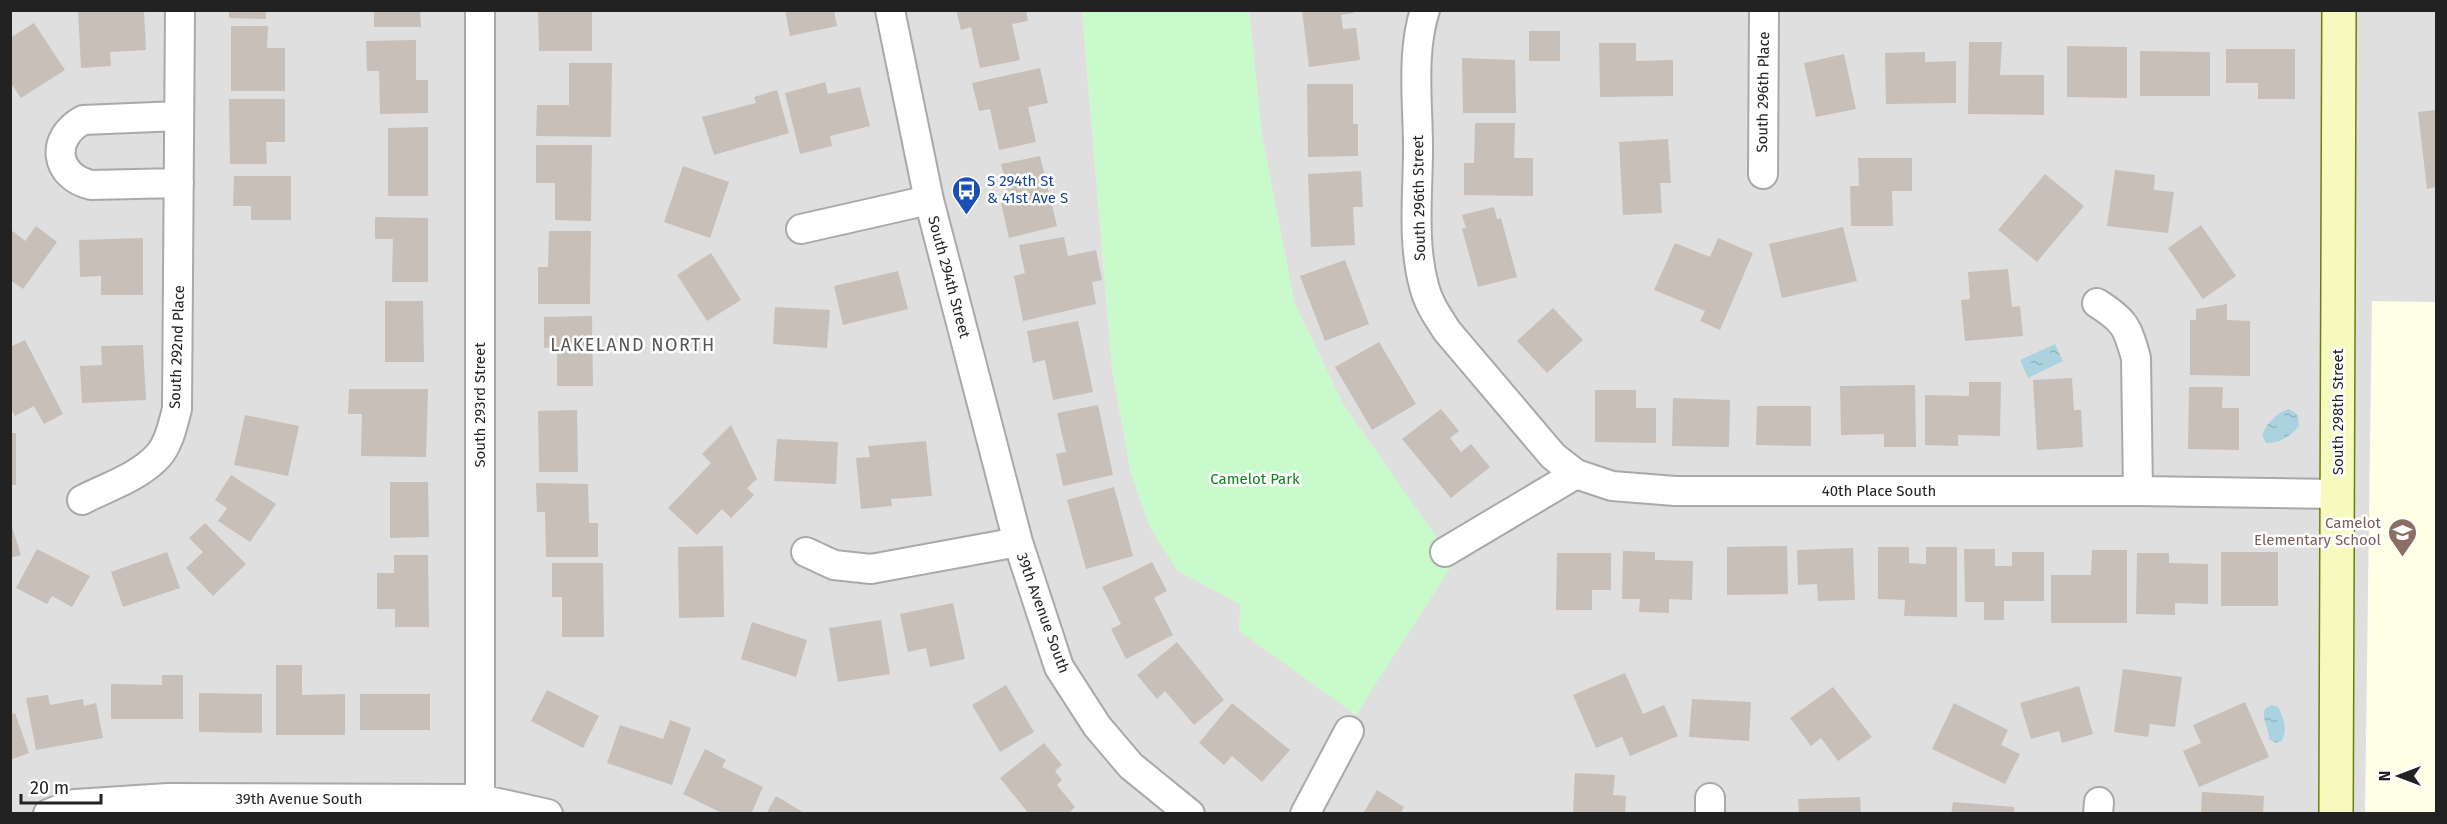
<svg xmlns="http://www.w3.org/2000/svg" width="2447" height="824" font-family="'Fira Sans',sans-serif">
<defs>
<pattern id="water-ripples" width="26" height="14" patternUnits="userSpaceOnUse" patternTransform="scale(1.5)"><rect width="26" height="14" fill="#aad3df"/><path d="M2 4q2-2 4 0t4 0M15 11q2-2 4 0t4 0" fill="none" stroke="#92b5bf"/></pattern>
</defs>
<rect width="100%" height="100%" fill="#f2efe9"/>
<path fill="#e0dfdf" d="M10,11H1082L1112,368L1131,474L1177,570L1240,604L1445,552L1343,404L1294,302L1262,136L1249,11H2436V813H11Z"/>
<path fill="#ffffe5" d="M2372,301L2436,302V813H2365Z"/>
<path fill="#c8facc" d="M1082,11H1249L1262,136L1294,302L1343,404L1454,562L1356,715L1239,631L1240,604L1177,570L1150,528L1131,474L1112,368Z"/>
<path fill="url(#water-ripples)" d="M2055,344L2063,361L2028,378L2020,360Z
M2289,409L2298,415L2299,426C2292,435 2279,444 2266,443L2262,435C2266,424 2277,412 2289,409Z
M2271,705L2278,707C2285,720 2287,728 2282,741L2276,743L2269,739C2269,726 2261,722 2265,709Z"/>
<path fill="#c7bfb8" d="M78,10H144L146,50L110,52L111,66L81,68Z
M229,10H266V19L229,18Z
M374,10H420L421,27H374Z
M538,10H592V51H539Z
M785,10H834L837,26L790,36Z
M956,10H1026L1028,21L1012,24L1020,60L980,68L971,27L961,30Z
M1302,10H1354V13L1341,15L1343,29L1356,28L1360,60L1309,67Z
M34,23L65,70L21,98L10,82V38Z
M231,26H268L267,48H285V91H231Z
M1529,31H1560V61H1529Z
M416,40V80H428V113L380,114L379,71H367L366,41Z
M1969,42H2002L2000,75H2044V115L1968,114Z
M1599,43H1636V61L1673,60V96L1600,97Z
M2067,46L2127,47V98L2067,97Z
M2226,49H2295V99H2258V83H2226Z
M2140,51L2210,52V96H2140Z
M1925,52V62L1956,61V103L1886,104L1885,53Z
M1844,54L1856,109L1816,117L1804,63Z
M1462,58L1515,60L1516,113H1463Z
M569,63H612L611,137L536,136L537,105H569Z
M1040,68L1048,103L1028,107L1036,142L999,150L990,109L979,111L972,83Z
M825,82L828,94L860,87L870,126L830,136L832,146L800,154L785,93Z
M1307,84H1353V124H1358V156L1308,157Z
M777,90L789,133L714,155L702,117L756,103L754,97Z
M229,99H285V142H266L267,164H230Z
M2436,110V187L2427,189L2418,112Z
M1475,123H1515L1514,158H1533V196L1464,195V163H1474Z
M428,127V196H388V128Z
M1668,139L1671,183H1660L1662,213L1623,215L1619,142Z
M536,145H592L591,221L555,220V183H536Z
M1040,156L1057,226L1009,238L1001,203L1010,201L1001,164Z
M1858,158H1912V191H1892L1893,226H1851L1850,186H1859Z
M683,166L729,182L710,238L664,222Z
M2115,170L2155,175L2154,190L2174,192L2168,233L2107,226Z
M1361,171L1363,207H1353L1355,245L1311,247L1308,174Z
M2045,174L2084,206L2037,262L1998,230Z
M234,176H291V220H251V206H233Z
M1494,207L1497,219L1501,218L1517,277L1478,287L1462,229L1466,228L1462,215Z
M375,217L428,218V282H392L393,239H375Z
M2201,225L2236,276L2203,299L2168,248Z
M36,226L57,242L23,289L10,280V234L13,231L25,241Z
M1843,227L1857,281L1782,298L1769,244Z
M549,231H591L590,304H538V267H548Z
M1064,237L1068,256L1096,250L1102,280L1092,282L1096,304L1023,321L1014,276L1025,273L1019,245Z
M143,238V295H101V276L80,277L79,240Z
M1718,238L1753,253L1720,330L1700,321L1705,311L1654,290L1675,243L1710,257Z
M711,253L741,300L707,321L677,275Z
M1345,260L1369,324L1325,341L1300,276Z
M2008,269L2012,307L2020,306L2023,336L1965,341L1961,300L1970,299L1968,272Z
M898,271L908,309L843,325L834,286Z
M385,301H423L424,362H385Z
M2227,304V320L2250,321V376L2190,375V320H2196V309Z
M775,307L830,310L827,348L773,344Z
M1553,308L1583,340L1547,373L1517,341Z
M592,316L593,386H557V347L544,348V317Z
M1078,321L1093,392L1053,400L1045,360L1033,363L1027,331Z
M25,340L63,414L44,424L34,406L15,416L10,407V347Z
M1379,342L1416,404L1372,430L1335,367Z
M143,345L146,400L82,403L80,366L102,365L101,346Z
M2072,378L2074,410H2081L2083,447L2037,450L2033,380Z
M1969,382H2001L2000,436L1958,435V446L1925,445V395L1969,396Z
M1915,385L1916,447H1884V434L1841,435L1840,386Z
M2189,387H2223L2222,408H2239V450L2188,449Z
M349,389H428L426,457L361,456L362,414H348Z
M1595,390H1636V408H1656V443L1595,442Z
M1673,398L1730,400L1729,447L1672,446Z
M1098,405L1113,475L1063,486L1056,454L1066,452L1057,413Z
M1757,406H1811V446L1756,445Z
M1441,409L1459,431L1450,438L1461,452L1471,444L1490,467L1451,498L1402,439Z
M577,410L578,472H539L538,411Z
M245,415L299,426L288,476L234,465Z
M731,425L757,479L747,488L754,495L731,518L722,509L697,535L668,508L711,463L702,454Z
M10,433H16V485H10Z
M777,439L838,442L836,484L774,481Z
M926,441L932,496L891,499L892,506L861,509L856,458L870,457L868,446Z
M231,475L276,504L250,542L218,521L227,508L215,500Z
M390,482H428L429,537L390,538Z
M536,483L588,484L589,523H598V557H546L545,512H537Z
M1114,487L1133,556L1086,569L1067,500Z
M10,521L21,555L10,558Z
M205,523L246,564L213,596L186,568L203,552L189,538Z
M723,546L724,617L679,618L678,547Z
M1787,546L1788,594L1727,595V547Z
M1878,547H1909V563L1926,564V547H1957V617L1904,616L1905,600L1878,599Z
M1853,548L1855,600L1818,601L1817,584L1798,585L1797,550Z
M37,549L90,576L72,607L52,596L47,604L16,588Z
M1964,549H1995V566H2012V552H2044V601H2004V620H1984V602H1965Z
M2092,550H2127V623H2051V575H2091Z
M1623,551L1655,552V560L1693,561L1692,600L1669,599V613L1639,612L1640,599H1622Z
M167,552L180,588L123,607L111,572Z
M2221,552H2278V606H2221Z
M1557,553H1611V590H1592V610H1556Z
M2137,553H2169V563L2208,564V604L2175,603V615L2136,614Z
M394,555H428L429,627H395V609H377V573H394Z
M1152,562L1167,591L1154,598L1173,635L1126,659L1111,629L1121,624L1102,587Z
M552,563H603L604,637H562V597H552Z
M953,603L965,659L930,667L926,648L908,652L900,614Z
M881,620L890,674L838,682L829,628Z
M752,622L807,640L796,677L741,659Z
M1177,642L1224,700L1194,725L1165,691L1157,699L1137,675Z
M276,665H302V695L345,694V735H276Z
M2123,669L2182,677L2175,727L2150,724L2148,737L2114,732Z
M1625,673L1643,714L1664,705L1678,736L1630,756L1622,737L1596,748L1573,695Z
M162,675H183V719H111V684L162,685Z
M1006,685L1034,732L1000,752L972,705Z
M2079,686L2093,734L2062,743L2059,731L2031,739L2020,703Z
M1833,687L1872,737L1838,761L1821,738L1811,746L1790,718Z
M547,690L599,716L583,748L531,721Z
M199,693L262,694V733L199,732Z
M360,694H430V730H360Z
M48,695L50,705L83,699L84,706L96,703L103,738L36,750L26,698Z
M1692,699L1751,702L1749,741L1689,737Z
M2245,702L2269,757L2199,787L2183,751L2201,743L2193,725Z
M1232,703L1290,750L1262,782L1232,756L1224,765L1199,743Z
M1954,703L2008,730L2001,745L2020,754L2005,784L1932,749Z
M15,713L29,753L10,760V714Z
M670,720L691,728L672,785L607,763L620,725L663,739Z
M1044,743L1062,765L1055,771L1062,780L1057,785L1075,807L1068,814H1029L1000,778Z
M705,749L726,760L722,767L763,787L751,814H724L683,794Z
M1575,773L1615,775L1613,795L1626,796L1625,814H1573Z
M1377,790L1404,807L1400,814H1363Z
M2202,792L2264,796L2263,814H2201Z
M776,796L806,814H766Z
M1860,797L1861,814H1799L1798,799Z
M1953,802L2014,807V814H1951Z"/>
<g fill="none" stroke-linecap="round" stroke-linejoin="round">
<defs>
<path id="street" d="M480,10V799
M890,10L929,200L1018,542L1059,667L1097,726L1131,766L1190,814
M1425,10C1411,53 1418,104 1418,148C1418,193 1412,242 1424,286C1428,303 1438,317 1447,331L1553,456L1576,474L1612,486L1675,491H2138L2337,494
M1763,174L1764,10
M179,183L91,185C54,176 50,138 83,120L179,116
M801,229L929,200
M2097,303C2125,321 2127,326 2136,358L2138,491
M82,500C107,487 139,477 158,456C169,444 173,424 177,409L180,10
M806,552L834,565L871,569L1018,542
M1445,552L1576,474
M1710,798V814
M48,814L75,804L168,798L480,799L548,814
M1305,814L1349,731
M2098,814L2099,802"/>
<path id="secondary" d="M2336,814L2339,10"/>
</defs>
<use href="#street" stroke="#a9a9a9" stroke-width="32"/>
<use href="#secondary" stroke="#707d05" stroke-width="36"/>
<use href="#street" stroke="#fff" stroke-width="28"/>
<use href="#secondary" stroke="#f7fabf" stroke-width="33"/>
</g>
<defs>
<symbol id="bus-pin" viewBox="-11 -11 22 30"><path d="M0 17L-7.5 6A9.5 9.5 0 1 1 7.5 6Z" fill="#1a4fb4" stroke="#fff"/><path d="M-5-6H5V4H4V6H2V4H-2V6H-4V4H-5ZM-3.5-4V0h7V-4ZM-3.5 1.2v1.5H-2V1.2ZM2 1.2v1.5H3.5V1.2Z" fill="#fff"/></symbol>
<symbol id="school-pin" viewBox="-11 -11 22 30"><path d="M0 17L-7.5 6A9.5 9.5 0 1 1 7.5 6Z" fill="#8d6e63" stroke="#fff"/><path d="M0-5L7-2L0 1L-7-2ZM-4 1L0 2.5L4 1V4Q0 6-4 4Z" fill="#fff"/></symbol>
</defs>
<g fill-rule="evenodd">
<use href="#bus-pin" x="950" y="174" width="33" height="45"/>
<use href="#school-pin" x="2386" y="516" width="33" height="45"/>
</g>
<g text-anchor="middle" stroke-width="5" stroke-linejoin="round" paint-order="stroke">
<g font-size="15" fill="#222" stroke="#fff">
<text transform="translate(1763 92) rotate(-89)" y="5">South 296th Place</text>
<text transform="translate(1419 198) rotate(-91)" y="5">South 296th Street</text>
<text transform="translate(949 277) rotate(75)" y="5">South 294th Street</text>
<text transform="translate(177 347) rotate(-88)" y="5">South 292nd Place</text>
<text transform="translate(480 405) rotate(-90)" y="5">South 293rd Street</text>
<text transform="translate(2338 412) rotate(-90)" y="5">South 298th Street</text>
<text x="1879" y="496">40th Place South</text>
<text transform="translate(1043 613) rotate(70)" y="5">39th Avenue South</text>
<text x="299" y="804">39th Avenue South</text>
</g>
<g font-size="15" fill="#164399" stroke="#fff" text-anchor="start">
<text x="987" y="186">S 294th St<tspan x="987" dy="17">&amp; 41st Ave S</tspan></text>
</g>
<g font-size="15" fill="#0c8416" stroke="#fff">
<text x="1255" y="484">Camelot Park</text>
</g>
<g font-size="15" fill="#785e54" stroke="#fff" text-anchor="end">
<text x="2381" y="528">Camelot<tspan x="2381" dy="17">Elementary School</tspan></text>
</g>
<g font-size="18" letter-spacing="1.5" fill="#555" stroke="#fff">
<text x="633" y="351">LAKELAND NORTH</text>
</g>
</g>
<rect width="2447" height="824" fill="none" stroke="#222222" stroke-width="24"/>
<g transform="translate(2399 776) rotate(270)" stroke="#ffffff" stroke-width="4.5" paint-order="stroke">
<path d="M0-4.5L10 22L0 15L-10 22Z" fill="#222222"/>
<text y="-9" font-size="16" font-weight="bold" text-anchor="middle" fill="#222222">N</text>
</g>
<path d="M21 794v9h80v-9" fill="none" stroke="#222222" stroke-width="3"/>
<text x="30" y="794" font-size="18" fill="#222222" stroke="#ffffff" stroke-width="4.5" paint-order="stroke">20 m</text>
</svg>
